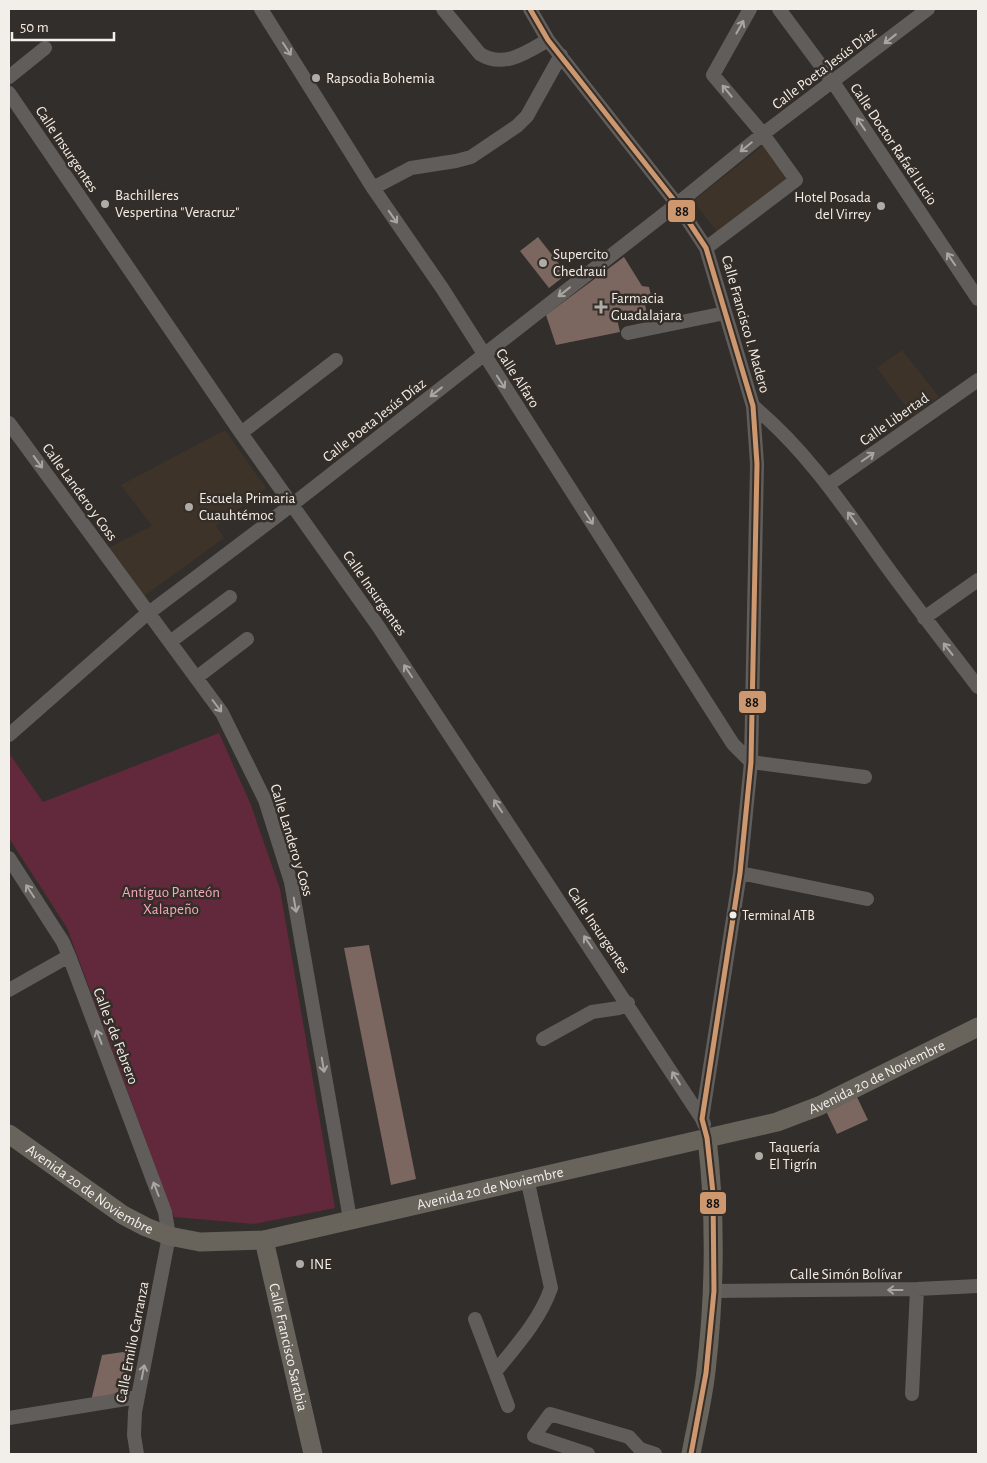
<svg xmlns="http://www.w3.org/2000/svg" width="987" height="1463" font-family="'Alegreya Sans',sans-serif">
<rect width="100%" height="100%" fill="#322e2b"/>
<path fill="#3e3329" d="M765,144L792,179L720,235L693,201Z
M902,350L939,397L913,416L877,368Z
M225,430L266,488L216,526L224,538L144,596L106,549L152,526L121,485Z"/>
<path fill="#62283c" d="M219,733L251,805L280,889L335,1208L254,1224L174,1217L67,928L9,838V753L43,802Z"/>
<path fill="#7b6660" d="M538,237L567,274L549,288L520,251Z
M624,257L642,286L649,287L652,299L644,300L647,314L617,319L620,332L556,345L546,315Z
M369,945L416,1179L391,1185L344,948Z
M857,1097L868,1120L837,1134L826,1111Z
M137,1350L126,1390L91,1401L102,1355Z"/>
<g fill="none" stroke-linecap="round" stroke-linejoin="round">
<path stroke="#605d5b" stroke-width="14" d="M261,9L373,188L442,288L733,744L751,762L865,777
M443,9L480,54C504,69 527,52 548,40
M530,9L548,40L677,204L706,248L753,406L757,464L751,762L740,873L702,1119L704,1124
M779,9L833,82L978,299
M9,77L45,48
M9,93L241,433L378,626L702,1119
M373,188L411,168L456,161L471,157L517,126L527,116L561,55
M706,248L796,180L763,134L713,75L750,9
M628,333L725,313
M753,406C805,449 843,505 882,560C913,603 946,645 978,687
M9,423L222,713L265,800L291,882L350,1219
M241,433L336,360
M828,485L978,380
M924,618L978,580
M170,642L230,597
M196,678L247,639
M9,735L142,618L293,504L677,204L763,134L928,9
M9,858L63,942L69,956L165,1212L169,1236L135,1412L134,1435L137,1454
M740,873L867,899
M9,990L69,956
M543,1039L592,1012L619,1008L628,1003
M714,1291L917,1289L978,1286
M475,1319L508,1406
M495,1372C516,1346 540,1320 551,1288L527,1178
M912,1394L917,1289
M9,1418L138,1397
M588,1454L534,1436L550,1414L629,1437L640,1449L655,1454"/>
<g stroke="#68645c" stroke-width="19">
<path id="s1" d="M9,1134L123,1215L146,1227L169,1236L200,1242L264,1240L777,1122L819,1106L978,1027"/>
<path id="s2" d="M264,1240L313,1454"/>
<path d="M691,1454C696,1427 703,1399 706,1371C715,1293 716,1216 707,1138"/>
</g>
<defs>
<path id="bus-1" d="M530,9L548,40L677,204L706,248L753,406L757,464L751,762L740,873L702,1119L707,1138L713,1193L714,1291L706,1373L691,1454"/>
</defs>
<use href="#bus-1" stroke="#352e28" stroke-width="9"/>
<use href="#bus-1" stroke="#cd976f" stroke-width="5"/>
</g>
<defs><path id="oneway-shaft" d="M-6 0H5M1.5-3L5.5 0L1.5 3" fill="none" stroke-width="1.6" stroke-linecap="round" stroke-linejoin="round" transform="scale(1.25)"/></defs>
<g stroke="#a9a6a2">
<use href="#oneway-shaft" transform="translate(740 27) rotate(-61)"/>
<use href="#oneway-shaft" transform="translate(890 39) rotate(142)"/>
<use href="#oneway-shaft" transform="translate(287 49) rotate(57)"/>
<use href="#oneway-shaft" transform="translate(727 91) rotate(-130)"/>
<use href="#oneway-shaft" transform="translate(861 124) rotate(-124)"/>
<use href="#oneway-shaft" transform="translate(746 147) rotate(141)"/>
<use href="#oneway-shaft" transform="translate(393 217) rotate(55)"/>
<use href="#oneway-shaft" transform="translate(951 259) rotate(-124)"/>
<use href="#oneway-shaft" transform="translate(564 292) rotate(142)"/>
<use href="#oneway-shaft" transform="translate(501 382) rotate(57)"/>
<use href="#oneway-shaft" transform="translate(436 392) rotate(142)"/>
<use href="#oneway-shaft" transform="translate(868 457) rotate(-35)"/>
<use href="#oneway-shaft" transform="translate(38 462) rotate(54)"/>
<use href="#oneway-shaft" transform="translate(589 518) rotate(57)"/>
<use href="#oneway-shaft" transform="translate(852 518) rotate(-126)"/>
<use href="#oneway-shaft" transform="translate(948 649) rotate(-128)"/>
<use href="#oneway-shaft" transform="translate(408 671) rotate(-124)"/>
<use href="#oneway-shaft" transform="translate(217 706) rotate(53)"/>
<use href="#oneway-shaft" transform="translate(498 806) rotate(-124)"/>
<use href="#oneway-shaft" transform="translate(30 891) rotate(-123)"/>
<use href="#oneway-shaft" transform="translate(295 905) rotate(80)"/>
<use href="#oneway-shaft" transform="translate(588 942) rotate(-124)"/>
<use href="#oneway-shaft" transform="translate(99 1037) rotate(-111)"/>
<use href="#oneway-shaft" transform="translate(323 1065) rotate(80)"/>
<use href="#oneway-shaft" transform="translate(676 1078) rotate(-122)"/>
<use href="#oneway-shaft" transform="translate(156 1189) rotate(-111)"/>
<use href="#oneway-shaft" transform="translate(895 1290) rotate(180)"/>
<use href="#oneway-shaft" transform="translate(143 1372) rotate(-79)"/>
</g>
<g fill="#afaba7" stroke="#352e28" stroke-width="2">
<circle cx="316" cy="78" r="5"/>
<circle cx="105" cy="204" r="5"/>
<circle cx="881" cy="206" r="5"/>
<circle cx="543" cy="263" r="5"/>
<path d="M598.5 299.5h5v5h5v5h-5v5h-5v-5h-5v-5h5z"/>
<circle cx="189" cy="507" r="5"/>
<circle cx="759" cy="1156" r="5"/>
<circle cx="300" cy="1264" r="5"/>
</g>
<circle fill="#f2eeea" stroke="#352e28" stroke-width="2" cx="733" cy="915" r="4.5"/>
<g text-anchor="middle" stroke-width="5" stroke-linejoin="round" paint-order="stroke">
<g font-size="14" fill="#f2eeea" stroke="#352e28" text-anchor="start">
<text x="742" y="920">Terminal ATB</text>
</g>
<g font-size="15" fill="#f2eeea" stroke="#352e28">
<text transform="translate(824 68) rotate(-37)" y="5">Calle Poeta Jesús Díaz</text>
<text transform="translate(894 144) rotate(56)" y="5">Calle Doctor Rafaél Lucio</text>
<text transform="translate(67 149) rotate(56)" y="5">Calle Insurgentes</text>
<text transform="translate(746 324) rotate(74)" y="5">Calle Francisco I. Madero</text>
<text transform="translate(518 378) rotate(57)" y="5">Calle Alfaro</text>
<text transform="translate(894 419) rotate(-35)" y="5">Calle Libertad</text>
<text transform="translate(374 420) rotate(-38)" y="5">Calle Poeta Jesús Díaz</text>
<text transform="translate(80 492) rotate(54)" y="5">Calle Landero y Coss</text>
<text transform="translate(375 593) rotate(55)" y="5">Calle Insurgentes</text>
<text transform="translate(292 840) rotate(73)" y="5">Calle Landero y Coss</text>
<text transform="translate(599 930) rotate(56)" y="5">Calle Insurgentes</text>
<text transform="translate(116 1036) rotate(69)" y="5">Calle 5 de Febrero</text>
<text dy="5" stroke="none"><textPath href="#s1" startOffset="922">Avenida 20 de Noviembre</textPath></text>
<text dy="5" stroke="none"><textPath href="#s1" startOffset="98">Avenida 20 de Noviembre</textPath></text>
<text dy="5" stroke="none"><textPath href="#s1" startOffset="518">Avenida 20 de Noviembre</textPath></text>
<text x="846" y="1279">Calle Simón Bolívar</text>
<text transform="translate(132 1342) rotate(-79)" y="5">Calle Emilio Carranza</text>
<text dy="5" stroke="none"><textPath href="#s2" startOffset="110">Calle Francisco Sarabia</textPath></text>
</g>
<g font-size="15" fill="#f2eeea" stroke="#352e28" text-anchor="start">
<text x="326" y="83">Rapsodia Bohemia</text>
<text x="115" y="200">Bachilleres<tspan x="115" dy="17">Vespertina "Veracruz"</tspan></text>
<text x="871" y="202" text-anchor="end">Hotel Posada<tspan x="871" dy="17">del Virrey</tspan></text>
<text x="553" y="259">Supercito<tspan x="553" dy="17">Chedraui</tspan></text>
<text x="611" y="303">Farmacia<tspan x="611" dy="17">Guadalajara</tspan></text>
<text x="199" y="503">Escuela Primaria<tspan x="199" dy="17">Cuauhtémoc</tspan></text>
<text x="769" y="1152">Taquería<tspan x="769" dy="17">El Tigrín</tspan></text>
<text x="310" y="1269">INE</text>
</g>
<g font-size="15" fill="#f5a7be" stroke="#352e28">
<text x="171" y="897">Antiguo Panteón<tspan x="171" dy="17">Xalapeño</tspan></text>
</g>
</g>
<g stroke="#352e28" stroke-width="2">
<rect x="667" y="199" width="29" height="24" rx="5" fill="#cd976f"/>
<rect x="738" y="690" width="29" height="24" rx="5" fill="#cd976f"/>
<rect x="699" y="1191" width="28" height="24" rx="5" fill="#cd976f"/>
</g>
<g font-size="14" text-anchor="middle" font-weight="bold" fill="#111">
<text x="682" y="216">88</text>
<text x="752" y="707">88</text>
<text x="713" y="1208">88</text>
</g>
<rect width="987" height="1463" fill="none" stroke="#f2eeea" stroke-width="20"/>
<path d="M12 32v8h102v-8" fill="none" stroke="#f2eeea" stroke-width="2.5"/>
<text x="20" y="32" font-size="15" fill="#f2eeea" stroke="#352e28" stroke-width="4" paint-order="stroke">50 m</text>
</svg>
